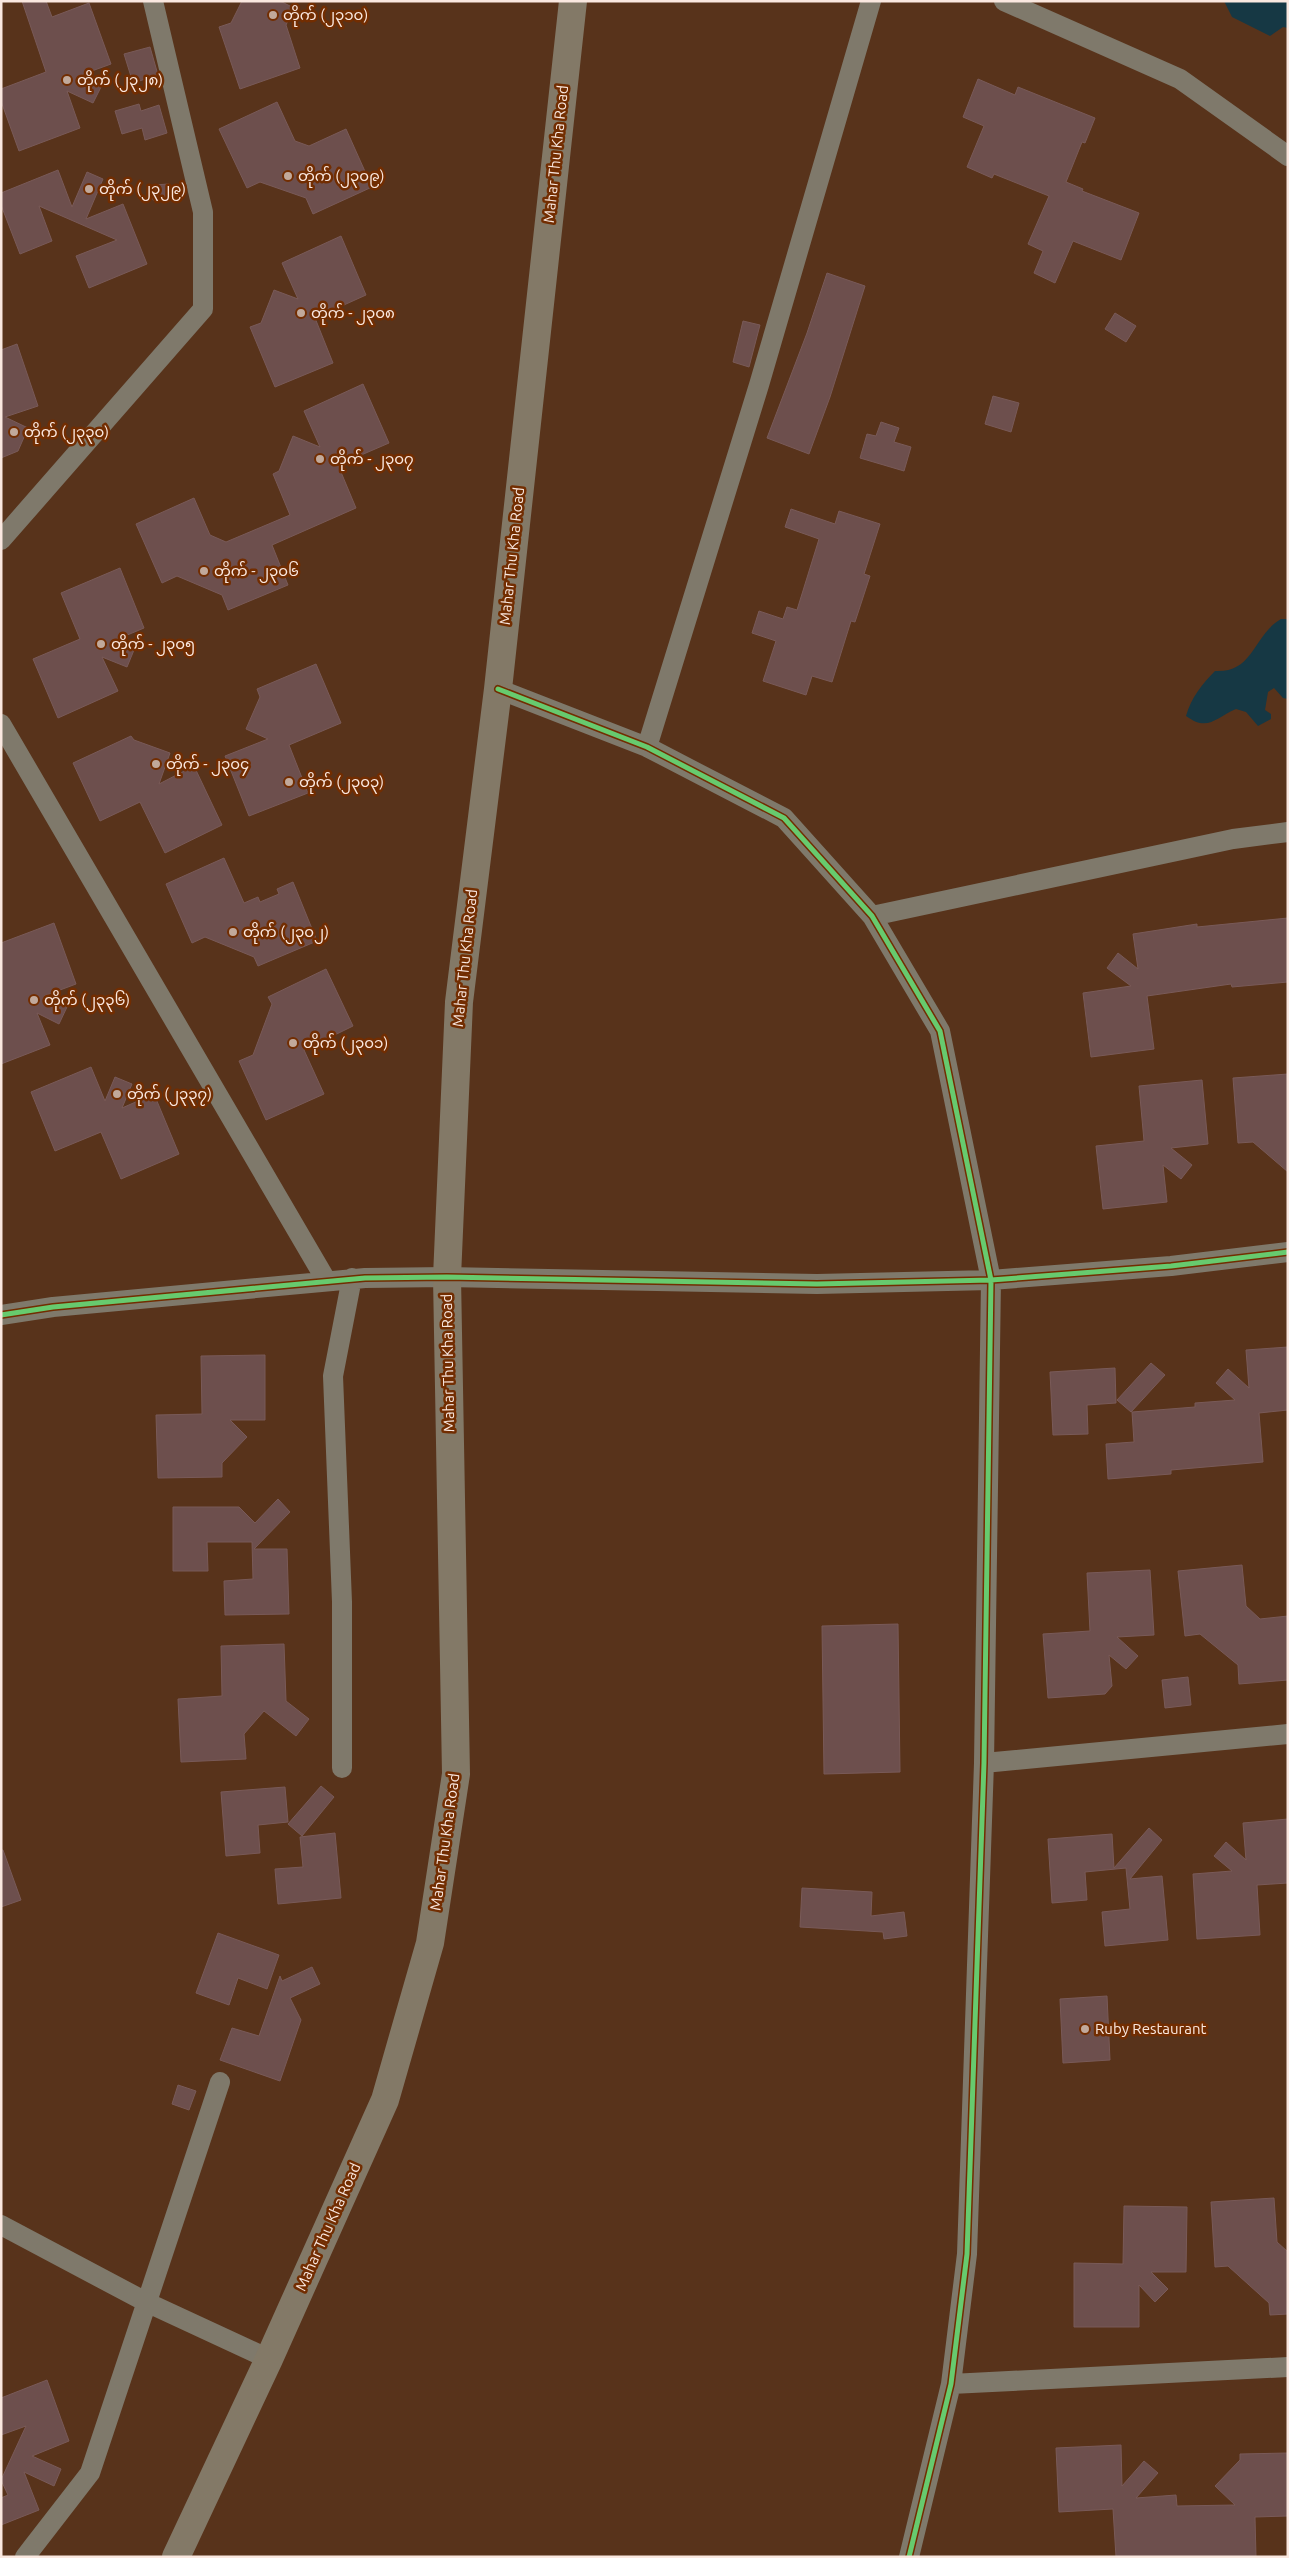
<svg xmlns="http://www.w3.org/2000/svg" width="1289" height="2558" font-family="Ubuntu,'Noto Sans Myanmar',sans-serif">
<rect width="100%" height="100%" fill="#58331b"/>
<path fill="#163844" d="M1224,1H1288V28L1283,27L1270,36L1232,17Z
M1281,619H1288V699L1283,698L1274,688L1268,692L1265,710L1271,714V719L1258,726L1246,712L1236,709C1215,718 1208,732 1186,716C1191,698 1202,684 1215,671C1254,673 1253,635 1281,619Z"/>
<path fill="#6d4f4d" stroke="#795a58" d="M22,1H46L52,17L89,3L111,64L78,76L101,87L93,103L67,91L80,128L19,151L1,101V89L46,72Z
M242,1H280L294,8L286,25L300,68L240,89L219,27L231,23Z
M150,47L158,75L133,83L124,54Z
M978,79L1015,95L1018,87L1095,118L1085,143L1082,142L1066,182L1083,189L1082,191L1139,213L1121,260L1073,241L1055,283L1034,273L1043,251L1028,244L1049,196L994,174L992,178L967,167L984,126L963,117Z
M277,102L295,141L309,146L346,129L372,187L313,214L306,198L260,182L247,188L219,129Z
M139,104L141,111L159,105L167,133L145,140L142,128L122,134L115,111Z
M58,170L72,207L87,172L103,179L86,219L123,204L147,264L89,288L76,256L117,240L39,206L52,241L20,254L1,205V193Z
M169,184V199L153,200V185Z
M341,236L366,295L315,318L333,363L275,387L250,327L261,323L274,290L298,299L282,263Z
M827,273L865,286L830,397L809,454L767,438L807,333Z
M1115,313L1136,326L1126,342L1105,329Z
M743,321L760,325L749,367L733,362Z
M17,344L38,406L5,417L28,428L18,451L1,458V350Z
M363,384L389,443L338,465L356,508L272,545L288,585L228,610L222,595L177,576L162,583L136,524L194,498L210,535L226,542L290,515L273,474L279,471L293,436L320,447L304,411Z
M993,396L1019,403L1011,432L985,424Z
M881,422L899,428L894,442L911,447L904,471L860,458L867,434L876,436Z
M791,509L835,524L839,511L880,524L864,574L870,576L855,622L851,621L832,682L812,676L806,695L763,681L776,641L752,633L759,611L783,619L787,607L797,610L819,539L785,527Z
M120,568L144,628L113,641L134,650L127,667L102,657L118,691L58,718L33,659L80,639L61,593Z
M316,664L341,723L289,745L308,793L249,816L225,756L268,739L246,729L260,697L257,689Z
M131,736L134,740L170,753L159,784L194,766L222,825L165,853L140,802L100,821L73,763Z
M224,858L244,903L258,897L260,902L279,894L277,889L293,882L317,941L258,966L254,957L205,937L192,943L166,884Z
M1288,918V982L1232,987L1231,984L1147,996L1154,1049L1091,1057L1083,993L1131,986L1107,968L1118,953L1138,969L1133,934L1197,924V927Z
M54,923L76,984L44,996L67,1007L59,1024L37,1013L50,1045L1,1064V943Z
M326,969L353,1026L304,1050L324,1094L266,1120L239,1061L253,1055L272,1004L268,997Z
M91,1067L105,1101L115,1077L132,1084L122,1108L154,1094L179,1154L121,1179L101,1132L55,1151L31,1092Z
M1288,1074V1172L1253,1142L1238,1143L1233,1078Z
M1202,1080L1208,1144L1171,1148L1192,1165L1181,1179L1163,1165L1167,1202L1103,1209L1096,1146L1144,1141L1139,1086Z
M1288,1347V1410L1259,1413L1263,1462L1171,1470V1474L1108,1479L1106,1444L1134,1442L1132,1412L1195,1407V1403L1235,1400L1216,1383L1228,1369L1249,1388L1246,1350Z
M265,1355V1420H230L247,1437L222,1463V1477L158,1478L156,1415L202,1414L201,1356Z
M1151,1363L1165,1375L1131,1412L1117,1400Z
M1115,1368L1116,1403L1087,1405L1088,1434L1053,1435L1050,1372Z
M278,1499L290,1512L254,1549H287L289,1614L225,1615L224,1581L253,1579L252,1542H207L208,1571H173V1507H239L255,1523Z
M1242,1565L1246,1606L1260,1619L1288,1616V1680L1239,1684L1238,1665L1200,1634L1185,1636L1178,1571Z
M1150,1570L1154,1635L1117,1637L1138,1656L1126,1669L1109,1655L1112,1686L1105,1694L1048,1698L1043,1634L1090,1631L1087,1573Z
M898,1624L900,1772L824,1774L822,1626Z
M284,1644L286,1701L309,1719L296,1736L264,1711L244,1734L246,1759L181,1762L178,1699L222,1696L221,1646Z
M1188,1677L1191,1705L1165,1708L1162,1680Z
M321,1786L334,1797L302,1836L288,1824Z
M285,1787L288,1822L258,1825L260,1853L226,1856L221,1792Z
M1288,1819V1883L1257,1885L1260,1935L1197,1939L1193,1874L1232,1871L1214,1856L1226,1842L1246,1860L1243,1823Z
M1149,1828L1162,1840L1130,1879L1162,1876L1168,1940L1105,1946L1102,1912L1130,1909L1126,1868L1085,1872L1087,1900L1052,1903L1048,1839L1112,1834L1114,1868Z
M335,1833L341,1898L278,1904L275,1869L303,1867L300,1837Z
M1,1850H3L21,1900L1,1907Z
M802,1888L872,1892L871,1916L904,1912L907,1936L884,1939L883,1932L800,1927Z
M218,1933L279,1955L267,1989L238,1978L229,2005L196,1993Z
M312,1967L320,1984L290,1998L301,2020L280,2081L220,2060L232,2028L259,2036L280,1976L282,1981Z
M1107,1996L1110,2060L1063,2063L1060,1999Z
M178,2085L196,2091L189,2110L172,2104Z
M1274,2198L1277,2242L1288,2252V2314L1270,2315L1269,2303L1228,2266L1215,2267L1211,2202Z
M1124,2206L1187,2207L1186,2272H1151L1168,2289L1155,2302L1139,2285V2327H1074V2263L1123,2264Z
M47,2380L69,2441L32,2456L61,2469L54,2486L24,2472L39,2510L1,2525V2498L8,2495L1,2480L26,2426L1,2435V2398Z
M1121,2445L1122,2486L1144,2461L1158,2473L1136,2498L1176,2495L1177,2506L1235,2505L1215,2486L1240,2460V2454L1288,2453V2516L1255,2517L1256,2557H1116L1113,2509L1059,2512L1056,2448Z"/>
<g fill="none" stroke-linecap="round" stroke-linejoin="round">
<path stroke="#7f796b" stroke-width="20" d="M1004,1L1180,79L1288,156
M1,540L203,309V212L153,1
M498,689L647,747L784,818L872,916L940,1031L991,1280L984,1763L967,2254L951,2384L909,2557
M1,724L326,1280
M647,747L759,385L871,1
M872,916L1233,839L1288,832
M1,1315L53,1307L365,1278L447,1277L817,1284L991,1280L1171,1266L1288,1252
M984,1763L1288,1734
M342,1768V1602L333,1376L352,1278
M1,2225L146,2302L269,2359
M951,2384L1288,2367
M25,2557L90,2473L220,2082"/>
<path stroke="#837967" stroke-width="28" d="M176,2557L269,2359L385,2100L430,1943L456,1774L447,1277L459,1002L498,689L573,1"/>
<defs>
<path id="cycleway" d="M498,689L647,747L784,818L872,916L940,1031L991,1280L984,1763L967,2254L951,2384L909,2557
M1,1315L53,1307L365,1278L447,1277L817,1284L991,1280L1171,1266L1288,1252"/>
</defs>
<use href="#cycleway" stroke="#722d01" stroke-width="8"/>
<use href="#cycleway" stroke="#67ca6e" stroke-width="5"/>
</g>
<g fill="#c1a99b" stroke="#722d01" stroke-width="2">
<circle cx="273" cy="15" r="5"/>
<circle cx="67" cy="80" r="5"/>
<circle cx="288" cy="176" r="5"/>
<circle cx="89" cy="189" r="5"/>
<circle cx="301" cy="313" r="5"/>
<circle cx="14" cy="432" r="5"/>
<circle cx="320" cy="459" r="5"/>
<circle cx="204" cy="571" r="5"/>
<circle cx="101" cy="644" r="5"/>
<circle cx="156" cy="764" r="5"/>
<circle cx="289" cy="782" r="5"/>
<circle cx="233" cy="932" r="5"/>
<circle cx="34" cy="1000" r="5"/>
<circle cx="293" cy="1043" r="5"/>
<circle cx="117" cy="1094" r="5"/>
<circle cx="1085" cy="2029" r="5"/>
</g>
<g text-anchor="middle" stroke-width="5" stroke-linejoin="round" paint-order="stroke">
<g font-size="15" fill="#fae8e0" stroke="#722d01" text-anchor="start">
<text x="283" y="20">တိုက် (၂၃၁၀)</text>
<text x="77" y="85">တိုက် (၂၃၂၈)</text>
<text x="298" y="181">တိုက် (၂၃၀၉)</text>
<text x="99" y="194">တိုက် (၂၃၂၉)</text>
<text x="311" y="318">တိုက် - ၂၃၀၈</text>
<text x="24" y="437">တိုက် (၂၃၃၀)</text>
<text x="330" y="464">တိုက် - ၂၃၀၇</text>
<text x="214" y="576">တိုက် - ၂၃၀၆</text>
<text x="111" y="649">တိုက် - ၂၃၀၅</text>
<text x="166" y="769">တိုက် - ၂၃၀၄</text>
<text x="299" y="787">တိုက် (၂၃၀၃)</text>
<text x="243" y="937">တိုက် (၂၃၀၂)</text>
<text x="44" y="1005">တိုက် (၂၃၃၆)</text>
<text x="303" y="1048">တိုက် (၂၃၀၁)</text>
<text x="127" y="1099">တိုက် (၂၃၃၇)</text>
<text x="1095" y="2034">Ruby Restaurant</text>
</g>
<g font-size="15" fill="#fae8e0" stroke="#722d01">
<text transform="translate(556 154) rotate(-84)" y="5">Mahar Thu Kha Road</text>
<text transform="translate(512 556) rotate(-84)" y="5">Mahar Thu Kha Road</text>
<text transform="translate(465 958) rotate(-84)" y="5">Mahar Thu Kha Road</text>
<text transform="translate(448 1363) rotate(-91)" y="5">Mahar Thu Kha Road</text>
<text transform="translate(445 1842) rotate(-82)" y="5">Mahar Thu Kha Road</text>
<text transform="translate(328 2227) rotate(-66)" y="5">Mahar Thu Kha Road</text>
</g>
</g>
<rect width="1289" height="2558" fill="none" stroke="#fae8e0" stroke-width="5"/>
</svg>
